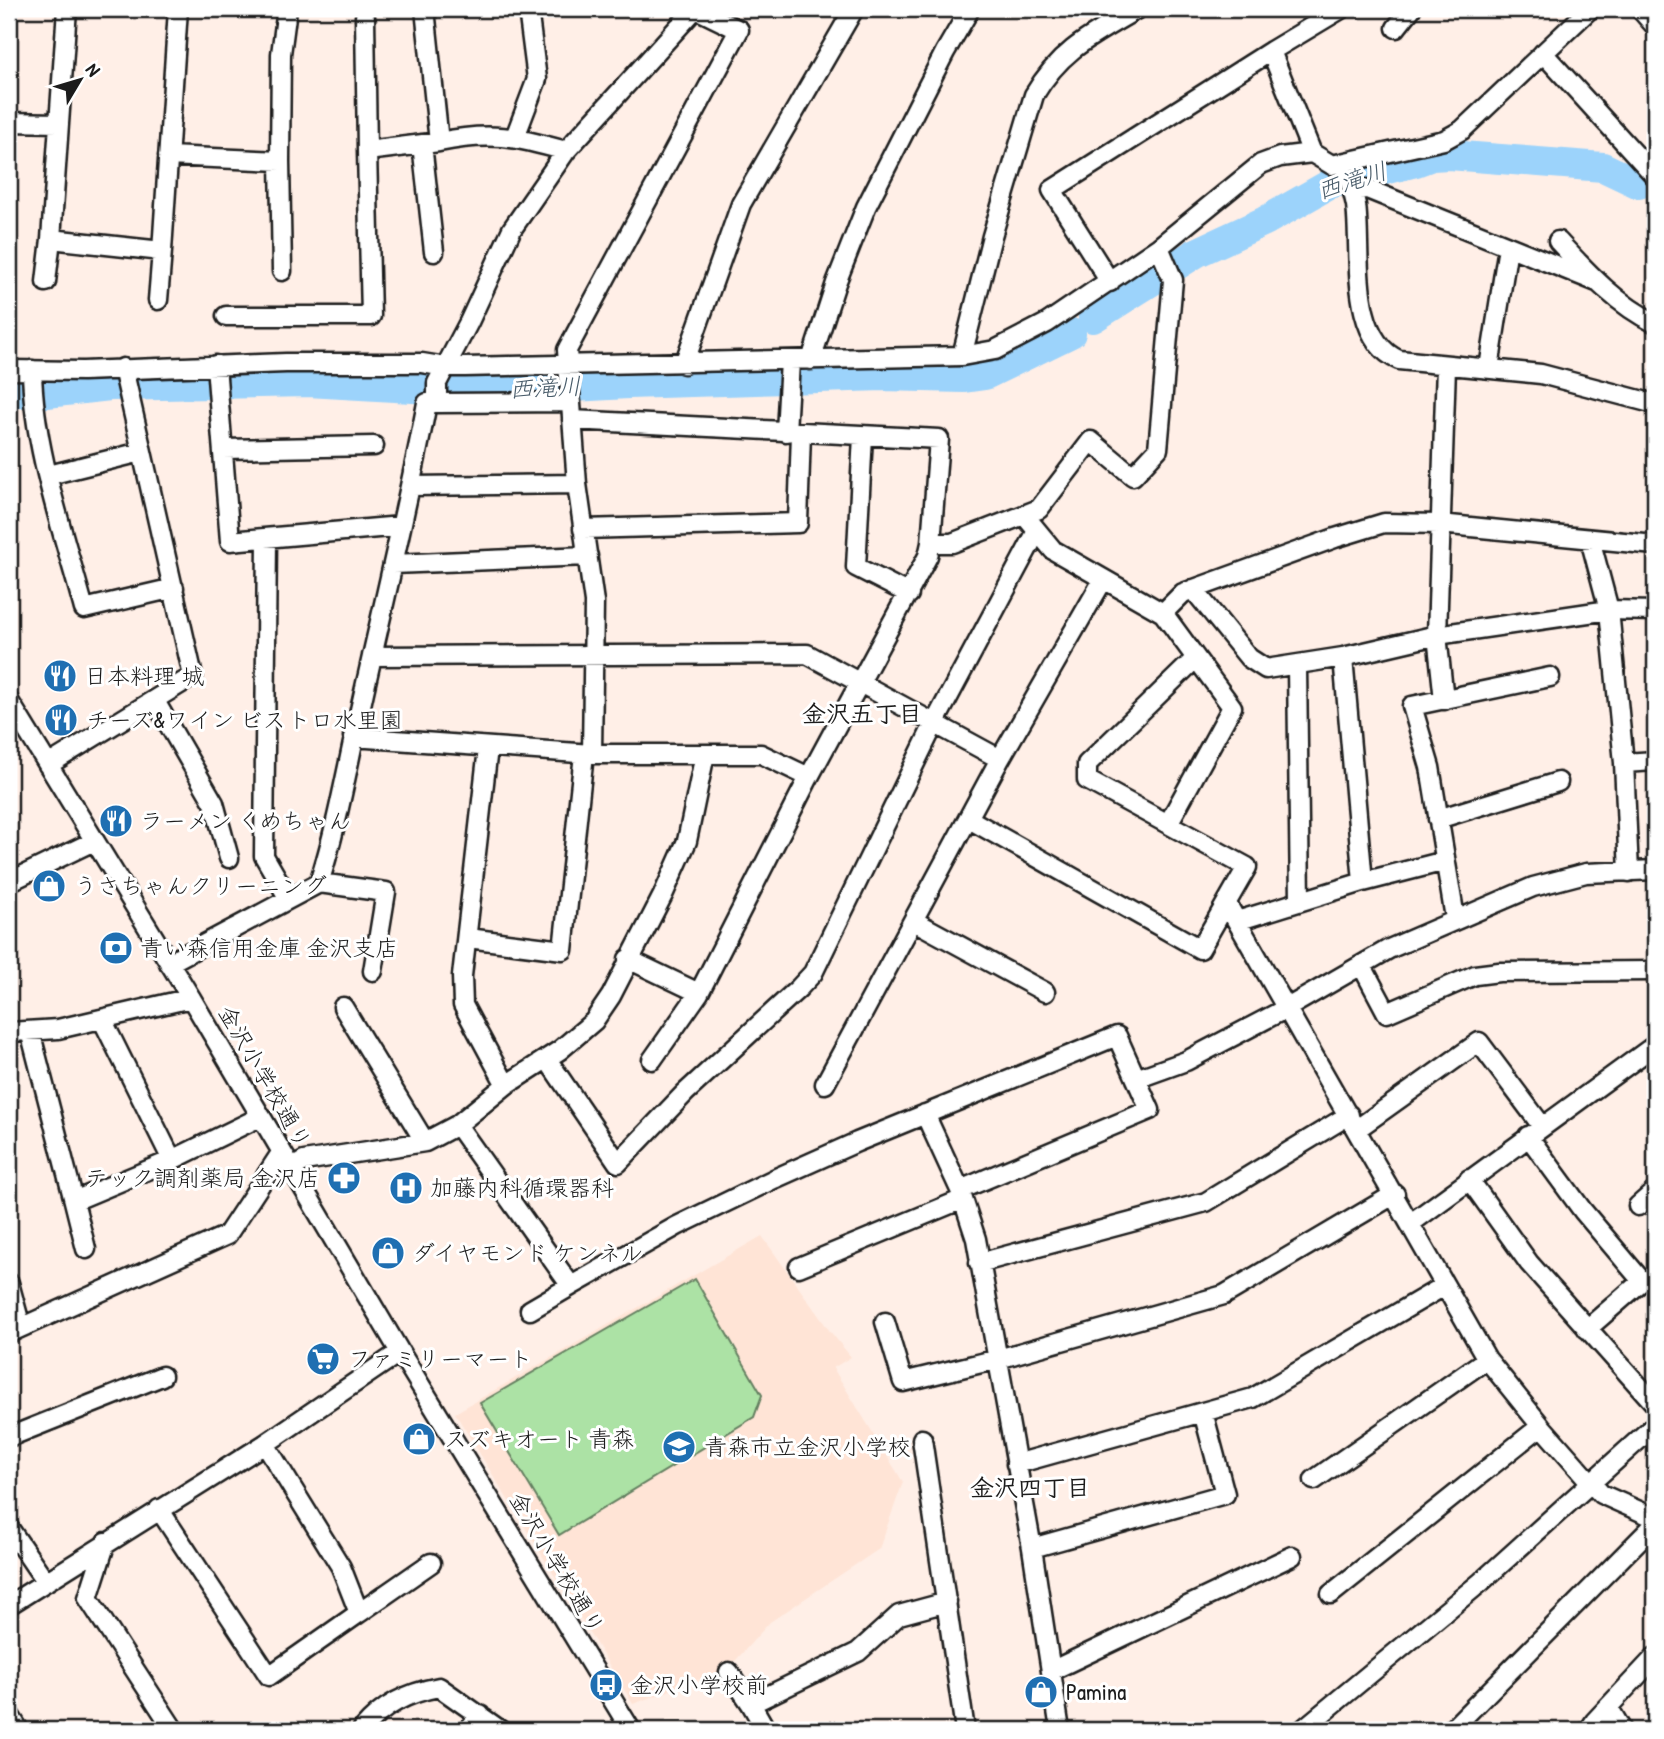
<svg xmlns="http://www.w3.org/2000/svg" width="1664" height="1739" font-family="'Patrick Hand','Klee One',sans-serif">
<rect width="100%" height="100%" fill="#ffefe7"/>
<filter id="ink" filterUnits="userSpaceOnUse"><feTurbulence type="fractalNoise" baseFrequency=".0143" numOctaves="2"/><feDisplacementMap in="SourceGraphic" scale="14" xChannelSelector="R" yChannelSelector="G"/><feConvolveMatrix kernelMatrix="1 2 1 2 8 2 1 2 1" color-interpolation-filters="sRGB"/></filter>
<g filter="url(#ink)">
<path fill="#ffe4d6" d="M762,1236L829,1330L851,1357L833,1368L903,1482L879,1549L770,1622L728,1669L633,1704L455,1413Z"/>
<path fill="#ace2a5" stroke="#647f60" stroke-width="2" d="M695,1279L762,1395L754,1417L559,1535L480,1403Z"/>
<g fill="none" stroke-linecap="round" stroke-linejoin="round">
<path stroke="#9cd3fb" stroke-width="30" d="M1093,318L1196,253L1265,221L1330,184L1416,162L1432,156L1449,155L1603,167L1639,184
M9,393H47L110,386L308,382L482,392L628,384L883,376L964,378L985,375L1071,333"/>
<defs>
<path id="minor" d="M67,9L51,239L162,251L178,9
M425,9L439,142C491,131 516,137 566,151
M1640,9L1655,26
M365,17L367,151
M1396,28L1411,9
M1271,51L1312,153L1332,165L1444,140L1462,130L1590,9
M1543,53L1655,176
M9,122L58,123
M515,137L537,79L528,9
M422,144L434,252
M168,156L280,161
M1343,163C1348,176 1353,190 1356,205C1362,251 1348,338 1399,360L1541,374L1655,404
M1352,190L1367,189L1597,282
M1558,241C1587,272 1616,304 1655,323
M282,271L280,161L281,54L287,9
M46,282L51,239
M1110,282L1052,190L1271,51L1341,9
M158,300L162,251
M226,316H371L367,151L439,142
M962,356L992,236L1034,95C1061,49 1093,35 1137,9
M811,360L836,283L866,207L945,52L970,9
M684,364L741,204L854,9
M216,365L230,541L401,526
M1489,368L1508,247
M9,370L83,371L286,363H422L446,367H465L962,356L995,350L1047,323L1159,247L1261,164L1280,157L1312,153
M32,370C33,447 64,534 84,609L174,588
M437,403L571,402
M572,420L939,439L931,543L928,556L809,777L699,993L628,959
M786,432L790,361
M863,436L856,567L909,594
M223,449L374,446
M49,475L141,452
M411,486L577,484
M583,529L798,523L801,433
M267,538L264,856L289,899
M1590,539L1609,610L1624,763L1629,872
M931,543H952L1039,509L1091,441L1133,476L1158,449L1173,280L1159,247
M393,564L588,556
M1193,589L1249,658L1266,669L1343,657L1437,635L1446,366
M1163,613L1183,593L1335,538L1384,523L1440,524L1655,545
M372,656L807,654L1000,759
M1343,657L1363,882
M1297,666L1300,901
M1444,700L1437,635L1609,610L1655,611
M9,701L191,998L400,1352L631,1730
M155,701L214,803L229,858
M353,737L592,754H761L809,777
M488,748L462,976L463,1005L506,1085
M592,754L594,602L577,484L567,350L739,30L696,9
M1624,763L1655,761
M48,765L193,676L123,368
M969,819L1200,949L1247,867L1087,780V764L1196,658L1163,613L1053,550L1025,516
M1438,819L1558,782
M1168,824L1232,707L1196,658
M9,882L94,841
M319,883L386,892L373,971
M1227,904L1487,1359L1541,1426L1601,1494L1655,1518
M1455,918L1430,767L1412,706L1550,677
M914,921L1045,992
M1237,921L1363,882L1445,861
M468,938L563,950L584,754
M169,963L319,883C338,824 348,762 362,701C384,602 408,503 427,403H437V383L469,322L512,229L566,151L695,9
M1362,966L1387,1013L1475,975L1499,972L1655,971
M343,1007L425,1142
M102,1019L172,1160
M30,1031L74,1201L172,1160L260,1117
M9,1032L58,1029L191,998
M547,1059L618,1163L685,1093L799,988L813,973L934,724L1037,531
M652,1060L699,993
M1136,1079L1186,1061L1287,1008L1389,949L1533,887L1586,873L1655,870
M825,1084L1000,759L1103,580
M925,1114L960,1190L976,1239L1032,1548L1060,1730
M457,1125L571,1286L677,1226L774,1179L857,1142L1117,1036L1150,1110L960,1190
M1357,1129L1479,1042L1542,1126
M1528,1136L1583,1211L1642,1281L1587,1329
M291,1169L304,1161L425,1142L457,1125L506,1085L560,1050L594,1021L611,996L663,895L687,841L705,754
M1469,1179L1529,1263L1655,1404
M74,1201L86,1249
M1638,1206L1655,1191
M1411,1223L1655,1045
M979,1263L1206,1202L1349,1115
M799,1267L963,1199
M9,1283L21,1327
M530,1310L571,1286
M885,1322L903,1382L998,1359L1224,1295L1395,1194
M9,1333L227,1235L281,1153
M9,1437L162,1376
M922,1439L965,1730
M1016,1464L1253,1398L1444,1286
M1314,1480L1487,1359
M159,1509L269,1676L359,1613L341,1567L265,1444
M9,1528L46,1582
M106,1542L88,1598L174,1730
M1032,1548L1225,1494L1203,1412
M1331,1594L1541,1426
M9,1605L265,1444L400,1352
M359,1613L431,1563
M1051,1671L1292,1556
M729,1672L751,1704
M1609,1708L1622,1730
M9,1714L19,1730
M362,1730C383,1705 407,1693 439,1687L500,1730
M468,1730L480,1715
M766,1730L751,1704L858,1652L899,1615L947,1602
M1302,1730L1481,1582L1655,1425
M1451,1730L1655,1524
M1589,1730L1595,1721L1655,1657"/>
</defs>
<use href="#minor" stroke="#1c1c1c" stroke-width="23"/>
<use href="#minor" stroke="#fff" stroke-width="18"/>
</g>
</g>
<defs>
<symbol id="restaurant-disc" viewBox="-11 -11 22 22"><circle r="9.5" fill="#1f6fb2" stroke="#fff"/><path d="M-5-6h1v4h1v-4h1v4h1v-4h1v5L-1.5 .5V6h-2V.5L-5-1ZM5-6V6H3V1.5H1.5Q1.5-4 5-6Z" fill="#fff"/></symbol>
<symbol id="shop-disc" viewBox="-11 -11 22 22"><circle r="9.5" fill="#1f6fb2" stroke="#fff"/><path d="M-5-2.5h2.3a2.7 3.5 0 0 1 5.4 0H5L5.5 6h-11ZM-1.5-2.5h3a1.5 2.3 0 0 0-3 0Z" fill="#fff"/></symbol>
<symbol id="bank-disc" viewBox="-11 -11 22 22"><circle r="9.5" fill="#1f6fb2" stroke="#fff"/><path d="M-6-4H6V4H-6ZM0-2.3a2.3 2.3 0 1 0 0 4.6a2.3 2.3 0 1 0 0-4.6Z" fill="#fff"/></symbol>
<symbol id="pharmacy-disc" viewBox="-11 -11 22 22"><circle r="9.5" fill="#1f6fb2" stroke="#fff"/><path d="M-2-6h4v4h4v4h-4v4h-4v-4h-4v-4h4Z" fill="#fff"/></symbol>
<symbol id="hospital-disc" viewBox="-11 -11 22 22"><circle r="9.5" fill="#1f6fb2" stroke="#fff"/><path d="M-5-5h3v3.5h4V-5h3V5h-3V1.5h-4V5h-3Z" fill="#fff"/></symbol>
<symbol id="supermarket-disc" viewBox="-11 -11 22 22"><circle r="9.5" fill="#1f6fb2" stroke="#fff"/><path d="M-6-5.5h2.5l.6 2H6L4.5 2H-2.5L-4.4-4H-6ZM-1.5 3.2a1.3 1.3 0 1 0 .1 0ZM3 3.2a1.3 1.3 0 1 0 .1 0Z" fill="#fff"/></symbol>
<symbol id="school-disc" viewBox="-11 -11 22 22"><circle r="9.5" fill="#1f6fb2" stroke="#fff"/><path d="M0-5L7-2L0 1L-7-2ZM-4 1L0 2.5L4 1V4Q0 6-4 4Z" fill="#fff"/></symbol>
<symbol id="bus-disc" viewBox="-11 -11 22 22"><circle r="9.5" fill="#1f6fb2" stroke="#fff"/><path d="M-5-6H5V4H4V6H2V4H-2V6H-4V4H-5ZM-3.5-4V0h7V-4ZM-3.5 1.2v1.5H-2V1.2ZM2 1.2v1.5H3.5V1.2Z" fill="#fff"/></symbol>
</defs>
<g fill-rule="evenodd">
<use href="#restaurant-disc" x="41" y="657" width="38" height="38"/>
<use href="#restaurant-disc" x="42" y="701" width="38" height="38"/>
<use href="#restaurant-disc" x="97" y="802" width="38" height="38"/>
<use href="#shop-disc" x="30" y="867" width="38" height="38"/>
<use href="#bank-disc" x="97" y="929" width="38" height="38"/>
<use href="#pharmacy-disc" x="325" y="1159" width="38" height="38"/>
<use href="#hospital-disc" x="387" y="1169" width="38" height="38"/>
<use href="#shop-disc" x="369" y="1234" width="38" height="38"/>
<use href="#supermarket-disc" x="304" y="1340" width="38" height="38"/>
<use href="#shop-disc" x="400" y="1420" width="38" height="38"/>
<use href="#school-disc" x="660" y="1428" width="38" height="38"/>
<use href="#bus-disc" x="587" y="1666" width="38" height="38"/>
<use href="#shop-disc" x="1022" y="1673" width="38" height="38"/>
</g>
<g text-anchor="middle" stroke-width="6" stroke-linejoin="round" paint-order="stroke">
<g font-size="23" fill="#1c1c1c" stroke="#fff" text-anchor="start">
<text x="84" y="684">日本料理 城</text>
<text x="86" y="728">チーズ&amp;ワイン ビストロ水里園</text>
<text x="140" y="829">ラーメン くめちゃん</text>
<text x="74" y="894">うさちゃんクリーニング</text>
<text x="140" y="956">青い森信用金庫 金沢支店</text>
<text x="320" y="1186" text-anchor="end">テック調剤薬局 金沢店</text>
<text x="430" y="1196">加藤内科循環器科</text>
<text x="412" y="1261">ダイヤモンド ケンネル</text>
<text x="348" y="1367">ファミリーマート</text>
<text x="444" y="1447">スズキオート 青森</text>
<text x="704" y="1455">青森市立金沢小学校</text>
<text x="630" y="1693">金沢小学校前</text>
<text x="1066" y="1700">Pamina</text>
</g>
<g font-size="23" fill="#1c1c1c" stroke="#fff">
<text transform="translate(265 1077) rotate(60)" y="8">金沢小学校通り</text>
<text transform="translate(557 1563) rotate(59)" y="8">金沢小学校通り</text>
</g>
<g font-size="24" font-style="italic" fill="#495c6a" stroke="#fff">
<text transform="translate(1352 181) rotate(-18)" y="8">西滝川</text>
<text transform="translate(545 388) rotate(-3)" y="8">西滝川</text>
</g>
<g font-size="24" font-weight="bold" fill="#1c1c1c" stroke="#fff">
<text x="862" y="722">金沢五丁目</text>
<text x="1030" y="1496">金沢四丁目</text>
</g>
</g>
<rect width="1664" height="1739" fill="none" stroke="#fff" stroke-width="35"/>
<rect x="18" y="18" width="1629" height="1704" fill="none" stroke="#1c1c1c" stroke-width="2.5" filter="url(#ink)"/>
<g transform="translate(80 80) rotate(52)" stroke="#ffffff" stroke-width="5" paint-order="stroke">
<path d="M0-5L12 26L0 18L-12 26Z" fill="#1c1c1c"/>
<text y="-10" font-size="19" font-weight="bold" text-anchor="middle" fill="#1c1c1c">N</text>
</g>
</svg>
